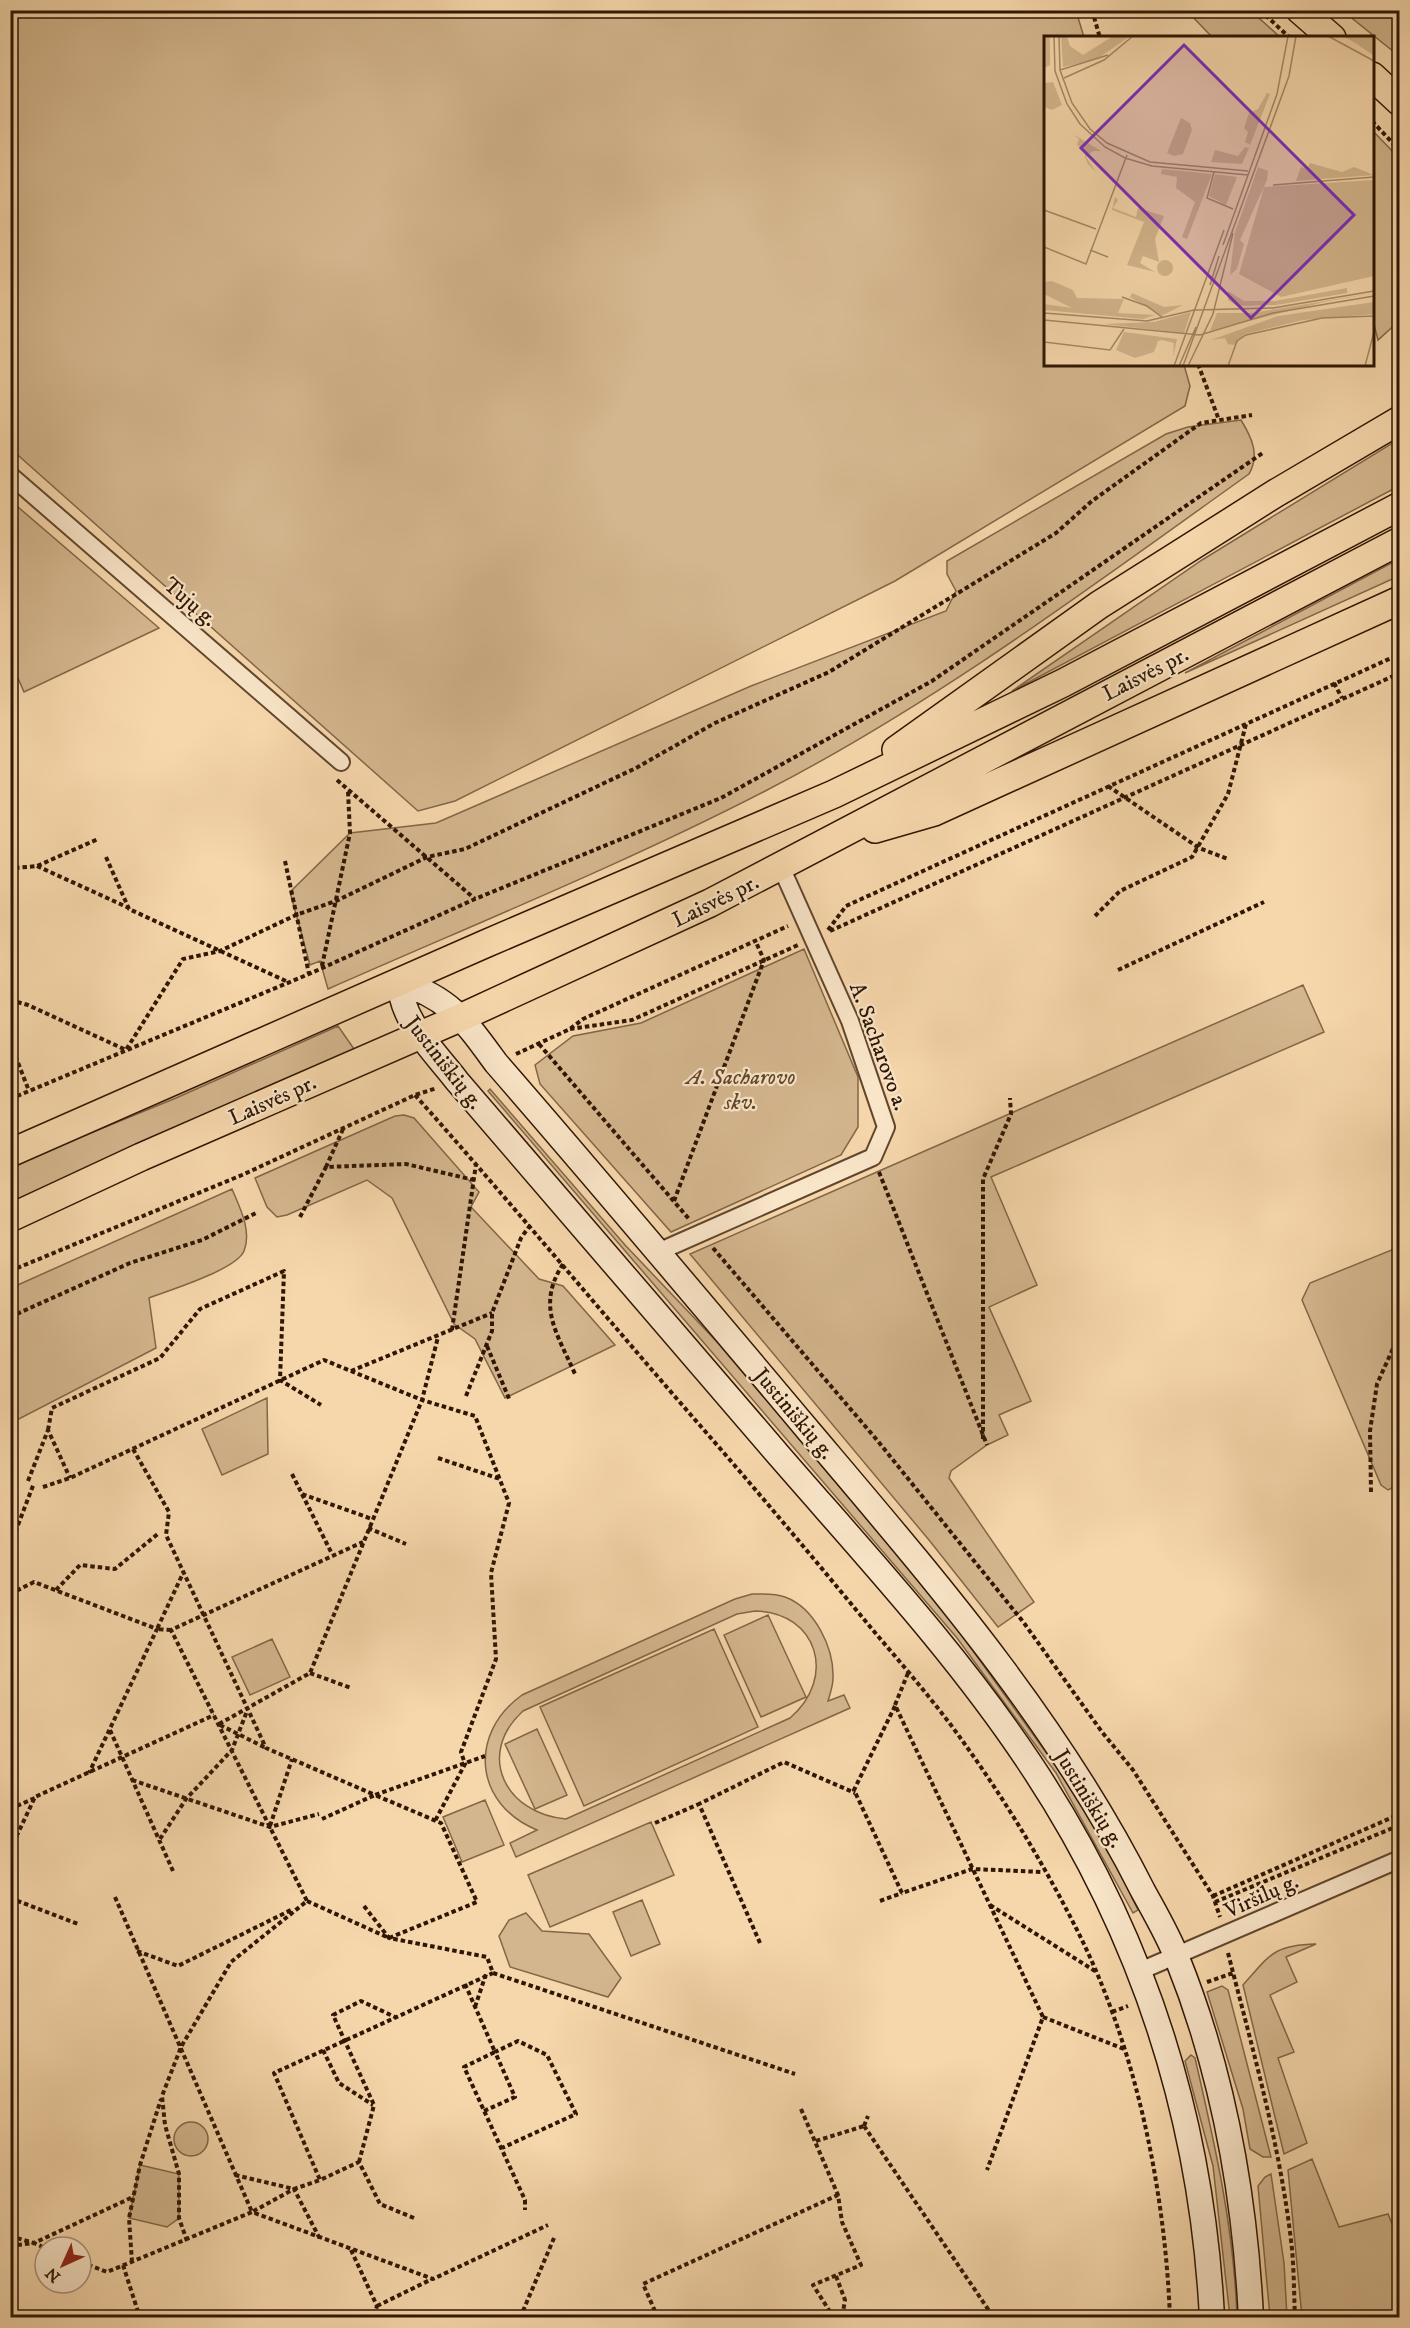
<svg xmlns="http://www.w3.org/2000/svg" width="1410" height="2328" font-family="'IM FELL DW Pica',serif">
<rect width="100%" height="100%" fill="#f6d7ab"/>
<filter id="stains"><feTurbulence type="fractalNoise" baseFrequency=".00333" numOctaves="4"/><feColorMatrix values="0 0 0 0 .2 0 0 0 0 .09 0 0 0 0 .02 0 0 0 .5 -.17"/></filter>
<radialGradient id="worn" r=".72"><stop offset=".6" stop-color="#630" stop-opacity="0"/><stop offset="1" stop-color="#630" stop-opacity=".3"/></radialGradient>
<path fill="#d4b68e" stroke="#826648" stroke-width="1.5" fill-rule="evenodd" d="M11,10L1076,11L1084,37L1046,38V364L1184,365L1190,386L1185,406L895,581L455,801L418,811L11,449Z
M1187,11H1251L1280,37H1212Z
M1343,11H1399V56Z
M1372,130L1400,159L1399,321L1378,340L1372,317Z
M1241,420C1252,438 1260,455 1249,474C1093,585 939,701 769,789C626,863 475,924 328,989L320,961L310,965L290,892L350,833L436,823L751,686L946,611L956,591L947,574V561L1166,434L1188,427Z
M1399,439V486L1012,691L1202,560Z
M10,501H11L159,628L24,692L11,662Z
M1399,559V576L1185,673Z
M804,949L858,1077V1127L841,1155L671,1232L540,1084L535,1065L573,1036L641,1023Z
M1303,985L1324,1032L991,1177L1037,1285L989,1307L1031,1401L999,1415L1008,1435L987,1445L951,1471L949,1478L1034,1602L998,1627L929,1540L690,1254Z
M338,1026L354,1049L11,1202L10,1166L176,1098Z
M490,1089L625,1245L718,1343L940,1605L1063,1776L1103,1838L1138,1910L1133,1913L1056,1773L957,1638L488,1091Z
M404,1115L414,1118L479,1192L471,1207L539,1279L563,1286L615,1345L505,1398L475,1339L454,1324L392,1198L367,1180L287,1215L277,1217L267,1207L255,1178L395,1116Z
M232,1189C240,1208 252,1231 244,1251C236,1270 169,1290 149,1298L156,1348L17,1420L11,1417V1288Z
M1399,1247L1400,1484L1388,1490L1381,1485L1302,1300L1310,1283Z
M267,1398L268,1454L222,1475L202,1429Z
M752,1594C762,1594 774,1593 785,1597C815,1608 834,1648 833,1678C833,1686 830,1694 828,1701L844,1695L850,1708L516,1857L510,1843L537,1830C474,1804 468,1734 522,1695L735,1599ZM755,1611C818,1612 837,1678 790,1718L566,1819C506,1814 475,1755 523,1711L737,1614Z
M768,1615L806,1697L761,1717L724,1635Z
M714,1629L758,1727L584,1806L540,1707Z
M272,1639L290,1677L250,1695L232,1657Z
M537,1729L567,1795L535,1809L505,1744Z
M485,1800L504,1845L462,1862L443,1817Z
M651,1822L674,1875L550,1927L528,1875Z
M642,1900L660,1944L631,1956L613,1912Z
M526,1913L542,1931L589,1934L621,1978L608,1997L510,1967L499,1936L509,1920Z
M1316,1944L1286,1957L1297,1982L1270,1995L1294,2052L1278,2058L1307,2143L1284,2154L1243,1985C1270,1955 1273,1945 1316,1944Z
M1222,1986L1228,1990L1271,2157H1263L1250,2149L1243,2109L1207,1992Z
M1191,2055L1195,2058C1215,2145 1234,2228 1237,2317H1230L1213,2166L1185,2061Z
M174 2139a17 17 0 1 1 34 0a17 17 0 1 1-34 0Z
M1312,2159L1339,2227L1388,2214L1399,2241L1397,2266L1399,2317H1302L1288,2170Z
M140,2165L179,2174V2218L167,2227L129,2218Z
M1271,2174L1284,2263L1287,2317H1270L1258,2186L1265,2177Z"/>
<g fill="none" stroke-linecap="round" stroke-linejoin="round">
<defs>
<path id="minor" d="M10,475L341,762
M658,1252L873,1157L886,1127L850,1021L781,867
M1140,1971L1400,1859"/>
<path id="secondary" d="M1212,2318C1202,2118 1142,1932 1031,1765C959,1656 868,1558 782,1459C674,1333 565,1207 457,1081C435,1052 400,1020 400,982C451,999 466,1022 496,1063C603,1186 708,1311 813,1436C934,1579 1058,1722 1143,1891C1155,1913 1168,1935 1177,1958C1223,2072 1245,2195 1251,2318"/>
<path id="primary" d="M1300,10L1332,38
M1372,76L1400,102
M896,750L1099,605L1276,493L1400,420
M875,829L934,812L1400,600
M10,1153L485,944L834,794L1063,683L1400,506
M10,1218L141,1157L462,1017L710,903L1400,541"/>
</defs>
<use href="#minor" stroke="#61462d" stroke-width="20"/>
<use href="#secondary" stroke="#2f1603" stroke-width="27"/>
<use href="#primary" stroke="#2f1603" stroke-width="30"/>
<path stroke="#2f1603" stroke-width="4" stroke-dasharray="4.5 3" stroke-linecap="butt" d="M1092,10L1100,38
M1260,10L1290,38
M1372,121L1400,151
M1198,364L1219,420
M1334,683L1342,698
M337,780L475,899
M1108,786L1199,848L1228,859
M106,857L129,909L288,982
M285,861L309,974
M37,866L129,908
M15,868L37,866L98,839
M1095,916L1120,891L1192,857L1228,794L1246,724
M828,930L846,906L1400,654
M830,931L1400,673
M322,966L350,833L348,791
M1118,970L1264,902
M10,1000L28,1005L126,1050L183,959L220,951L296,915L336,901L427,857L465,849L636,768L715,723L829,672L1056,533L1092,501L1201,423L1252,415
M570,1029L632,1020L798,945
M10,1042L29,1091
M539,1044L689,1219
M516,1054L570,1029L583,1019L788,926
M415,1095C513,1205 607,1319 704,1430C758,1492 810,1554 862,1617C896,1658 933,1699 964,1743C1005,1800 1043,1863 1075,1926C1135,2043 1165,2187 1170,2318
M10,1099L309,974L475,899L721,798L932,681L1264,452
M343,1129L326,1167L406,1164L474,1180
M879,1172L987,1445
M674,1201L764,960L755,940
M300,1217L326,1167
M713,1248L877,1440L1024,1623L1102,1732L1133,1770L1213,1896L1220,1917
M563,1264C536,1306 557,1333 575,1374
M10,1271L242,1175L415,1095L437,1088
M10,1317L130,1263L202,1240L258,1212
M452,1330L476,1164
M487,1346L510,1401
M351,1371L492,1313
M466,1396L492,1331V1313L521,1238L531,1224
M48,1430L52,1408L160,1358L200,1309L284,1271L280,1380L321,1405
M983,1439V1179L1011,1114L1010,1098
M133,1449L169,1512L166,1535L266,1748L375,1795L485,1756
M438,1458L500,1479
M292,1474L302,1494L372,1519
M28,1481L48,1430L70,1478
M43,1487L70,1478L324,1360L422,1400L475,1416L509,1503L491,1573L496,1659L461,1752L465,1764L435,1821
M1371,1492L1370,1431L1377,1384L1400,1333
M302,1494L332,1554
M368,1528L406,1544
M10,1546L34,1483
M56,1590L80,1565L115,1569L159,1533
M10,1594L34,1582L157,1629L89,1773
M171,1630L157,1629L184,1571
M310,1673L351,1688
M908,1673L895,1705L1043,2017L987,2170
M895,1706L854,1790L902,1893L972,1869L1043,1872
M219,1724L310,1673L422,1400L438,1337
M220,1725L266,1748
M110,1730L173,1871
M132,1780L270,1827L319,1814
M10,1809L35,1798
M655,1823L699,1804
M270,1826L292,1759
M160,1839L186,1799L232,1750L247,1711
M10,1850L35,1797L214,1715
M1213,1896L1400,1814
M115,1897L252,2212L294,2189L320,2239
M10,1898L78,1924
M307,1901L389,1938L477,1902L441,1823L375,1795L322,1819
M880,1901L902,1893
M1215,1902L1400,1825
M990,1905L1095,1971
M364,1906L389,1938L487,1957L493,1973L795,2074
M760,1943L699,1804L784,1762L855,1793
M137,1951L178,1966L293,1909
M1228,1953C1253,2051 1281,2148 1292,2249C1294,2271 1294,2295 1295,2318
M1207,1982L1233,1973
M465,1984L495,2052L464,2067L525,2200V2210
M475,2007L486,1974
M1112,2012L1128,2006
M1043,2017L1124,2049
M323,2050L339,2083L373,2105
M801,2109L838,2195L842,2222L861,2265L813,2285L834,2318
M484,2111L515,2097L495,2052L518,2041L547,2055L576,2114L502,2148
M864,2126L994,2318
M864,2126L868,2116
M816,2141L864,2126
M359,2162L374,2105L333,2015L361,2001L395,2017
M235,2175L294,2189L320,2180
M414,2218L380,2204L359,2162L320,2180L274,2073L493,1973
M10,2236L34,2243L133,2197
M187,2241L179,2218V2174L165,2125L162,2096L181,2047L231,1962L307,1901L171,1630L363,1542
M10,2246L34,2243L45,2248
M351,2250L377,2306L373,2318
M81,2262L107,2272L252,2212L433,2279L548,2225
M132,2262L129,2218L140,2165L161,2099
M123,2265L140,2318
M836,2276L845,2300L842,2318
M377,2306L432,2279
M520,2318L554,2238
M658,2318L643,2284L838,2195"/>
<use href="#minor" stroke="#f9e5c8" stroke-width="16"/>
<use href="#secondary" stroke="#f9e5c8" stroke-width="24"/>
<use href="#primary" stroke="#f6d7ab" stroke-width="27"/>
</g>
<g text-anchor="middle" stroke-width="4.5" stroke-linejoin="round" paint-order="stroke">
<g font-size="22" fill="#2f1603" stroke="#f9e5c8">
<text transform="translate(191 601) rotate(41)" y="8">Tujų g.</text>
<text transform="translate(1145 673) rotate(-27)" y="8">Laisvės pr.</text>
<text transform="translate(715 900) rotate(-26)" y="8">Laisvės pr.</text>
<text transform="translate(880 1046) rotate(70)" y="8">A. Sacharovo a.</text>
<text transform="translate(445 1062) rotate(52)" y="8">Justiniškių g.</text>
<text transform="translate(272 1099) rotate(-24)" y="8">Laisvės pr.</text>
<text transform="translate(795 1413) rotate(50)" y="8">Justiniškių g.</text>
<text transform="translate(1090 1798) rotate(58)" y="8">Justiniškių g.</text>
<text transform="translate(1261 1895) rotate(-24)" y="8">Viršilų g.</text>
</g>
<g font-size="22" font-style="italic" fill="#61462d" stroke="#f9e5c8">
<text x="741" y="1084">A. Sacharovo<tspan x="741" dy="25">skv.</tspan></text>
</g>
</g>
<g transform="translate(1044 36)">
<rect width="330" height="330" fill="#f6d7ab"/>
<path d="M0,0H6V29L0,32ZM17,0H23L26,10L39,19L69,0H86L53,23L19,31ZM299,0H330V20L313,8ZM9,46L18,69L8,74L0,71V47ZM223,57L226,58L206,109L201,106L204,96L200,92L205,77L214,73ZM137,82L146,87L148,94L139,118L130,120L123,117ZM29,98L57,115H49L42,121L52,136L44,128L41,121L42,116L33,109L35,103ZM201,111L205,112L198,128L167,126L171,114L194,120ZM266,127L298,136L310,131L330,139L252,145L257,131L263,133ZM214,131L224,135L223,144L196,204L200,208L193,233L186,239L191,196ZM118,133L168,138L143,203L138,201L151,166L132,152L133,141L117,138ZM171,138L193,141L182,169L165,160ZM330,144V240L237,261L195,238L220,151ZM71,161L74,164L69,172L92,181L94,172L120,180L111,203L115,226L99,220L96,227L111,236L83,229L100,186L68,174ZM113 232a8 8 0 1 1 16 0a8 8 0 1 1-16 0ZM8,245L29,254L33,262L80,263L74,277L111,279L99,283L0,274V268L28,272L0,258V246ZM303,252V257L232,269L193,270L184,264V255L200,265H231ZM88,257L120,271L139,269L117,280L86,261ZM330,257L280,266L166,295L173,277H208ZM330,266V278L259,284L201,298L190,309L184,308L181,302L167,304L234,280ZM147,276L140,297L59,288L110,286ZM80,296L133,303L129,321L130,307L118,304L114,305L110,316L91,322L72,314Z" fill="#d4b68e"/>
<path fill="none" stroke="#a68a68" stroke-width="1.5" d="M10,0L11,35L23,68L36,88L61,111L81,122L108,130L204,139M15,0L16,34L28,67L46,93L63,107L106,126L204,135M284,0L330,25M16,34L64,19M20,42L60,24L89,0M170,136L163,162L189,173M229,149L330,141M0,174L52,193M179,209L233,58L244,0M0,211L42,228L83,119M46,214L64,221M166,249L175,220M78,261L103,270L119,282M0,277L103,285L150,274L229,272L330,255M0,284L156,299L229,277L330,260M0,306L66,314L80,293M130,330L180,194M135,330L152,291M139,330L245,40L252,0M144,330L169,278L189,197M184,330L193,305L202,299L278,282L330,280M321,330L330,296"/>
<path fill="#7b2cbf" fill-opacity="0.15" stroke="#7b2cbf" stroke-width="3" d="M140,9L310,179L207,282L37,112Z"/>
<rect width="330" height="330" fill="none" stroke="#2f1603" stroke-width="3"/>
</g>
<rect width="1410" height="2328" fill="none" stroke="#f6d7ab" stroke-width="36"/>
<rect x="12" y="12" width="1386" height="2304" fill="none" stroke="#2f1603" stroke-width="3"/>
<rect x="18" y="18" width="1374" height="2292" fill="none" stroke="#2f1603" stroke-width="1.5"/>
<g transform="translate(63 2265) rotate(225)"><circle r="28" fill="#f9e5c8" stroke="#a89279" stroke-width="1.5"/>
<path d="M0-4.5L10 22L0 15L-10 22Z" fill="#8f2418"/>
<text y="-9" font-size="16" font-weight="bold" text-anchor="middle" fill="#2f1603">N</text>
</g>
<rect width="100%" height="100%" filter="url(#stains)"/>
<rect width="100%" height="100%" fill="url(#worn)"/>
</svg>
